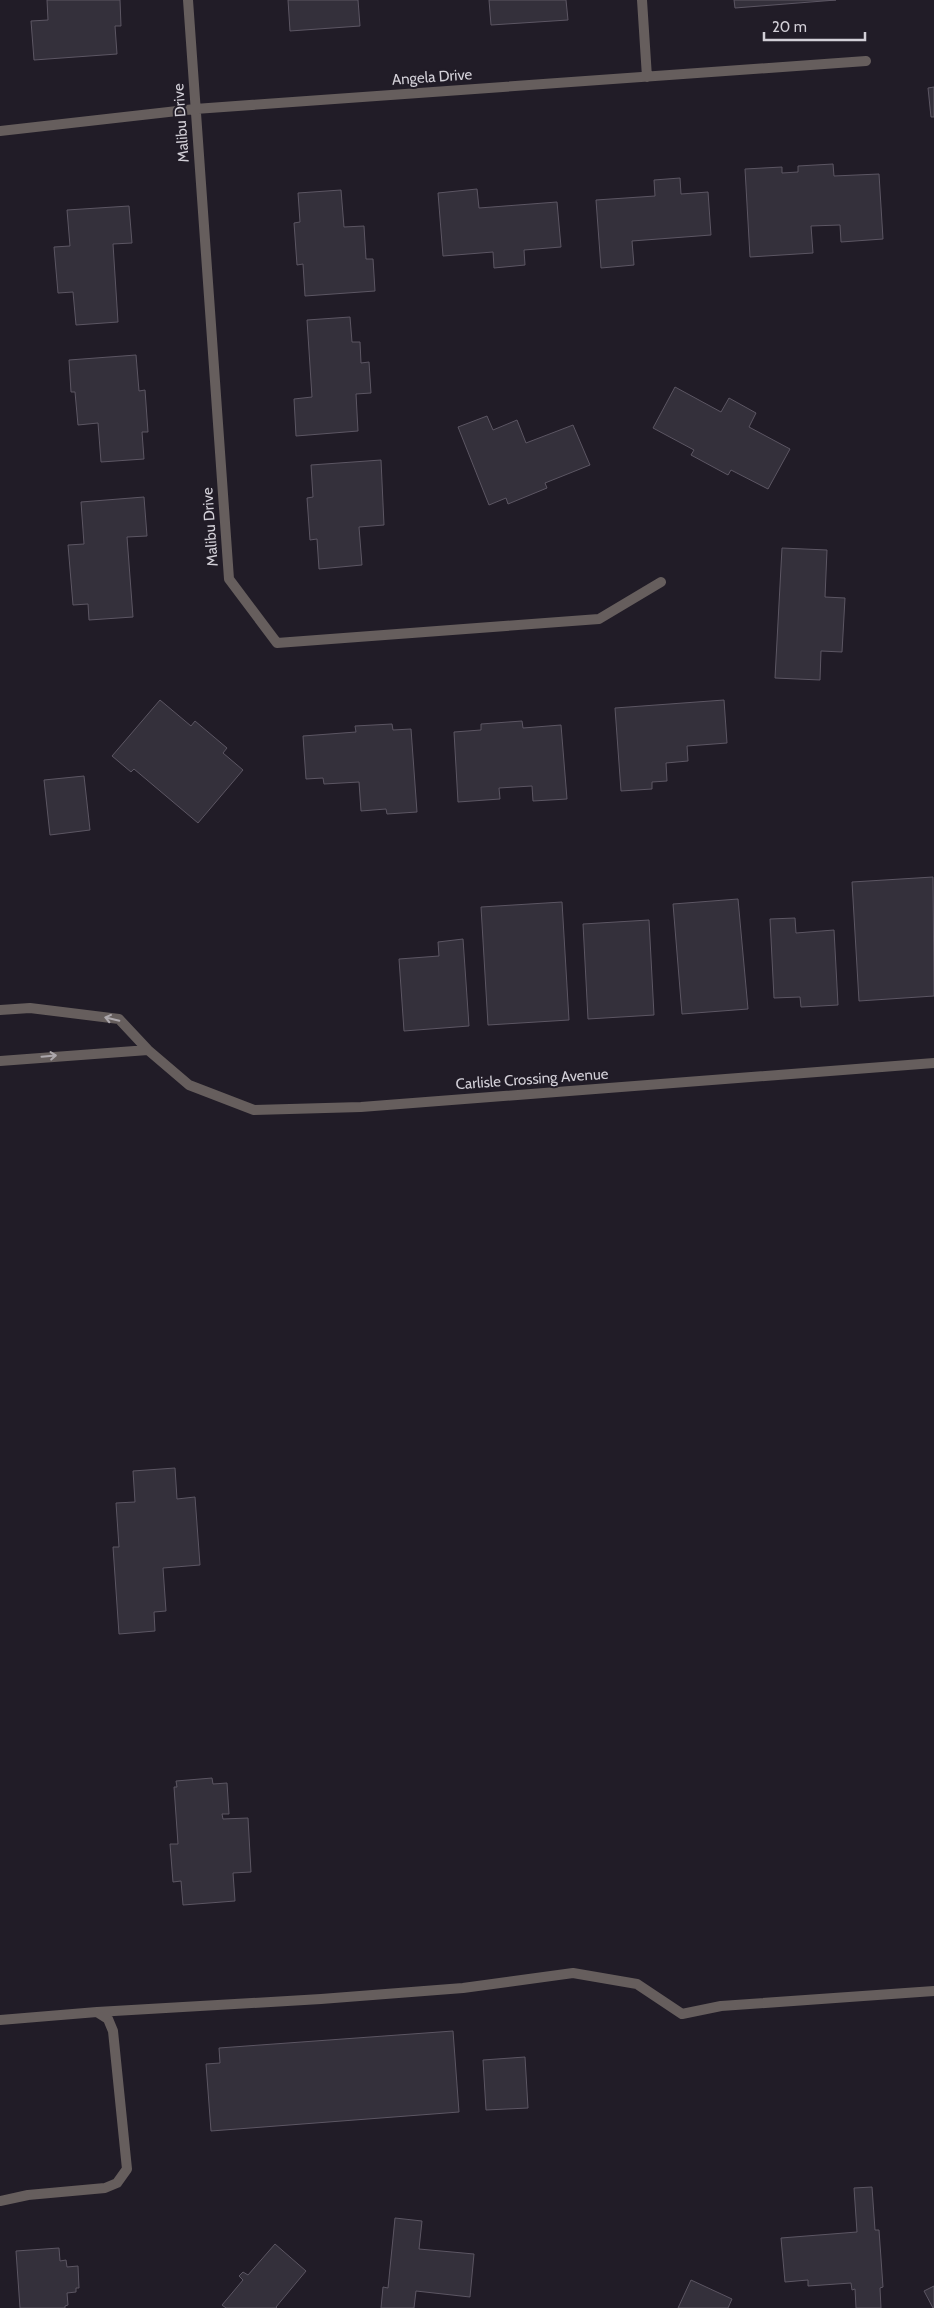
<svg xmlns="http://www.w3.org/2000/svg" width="934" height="2308" font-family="Cabin,sans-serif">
<rect width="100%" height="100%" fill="#211c27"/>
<path fill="#34303b" stroke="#5c5663" d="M47,0H120L121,26H115L117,54L34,60L31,21L48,20Z
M288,0H358L360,26L290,31Z
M489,0H566L568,20L491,25Z
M734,0H836L735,8Z
M934,87V117H931L928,88Z
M833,164L834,176L879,174L883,239L841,242L840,225L811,226L813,253L750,257L745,169L782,167V173L798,172V166Z
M680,178L681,194L708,192L711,235L632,241L634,265L601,268L596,200L655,196L654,180Z
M477,189L479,208L557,202L561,247L524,250L525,265L494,268L493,252L443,256L438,193Z
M341,190L344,227L364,226L366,259H373L375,291L305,296L303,264L297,265L294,223L300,222L298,193Z
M129,206L132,243L113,244L118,322L76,325L73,292L58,293L54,247L70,246L67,210Z
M350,317L352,342H360L361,363L369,362L371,393L356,394L358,431L296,436L294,399L312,397L307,320Z
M136,355L139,391L145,390L148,432H142L144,459L101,462L98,423L78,425L75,392H71L69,360Z
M675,387L721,412L729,398L756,413L749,427L790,449L768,489L731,470L728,475L691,455L694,450L653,428Z
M487,416L493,430L517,420L526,443L573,425L590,465L545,483L547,488L508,504L506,498L489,505L458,427Z
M381,460L384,525L359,527L362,565L319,569L317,539L310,540L307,498L313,497L311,465Z
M144,497L147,536L127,537L133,617L89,620L88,604L73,605L68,545L84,544L81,502Z
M782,548L827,550L825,597L845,598L842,652L821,651L820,680L775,678Z
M160,700L191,726L195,721L227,748L223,753L243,770L198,823L134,769L131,772L112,756Z
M724,700L727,743L687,746L688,761L666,763L667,781L652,782V789L621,791L615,708Z
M522,721L523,728L561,725L567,799L533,801L532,786L499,788L500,799L458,802L454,732L481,730V724Z
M392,724L393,730L411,729L417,812L387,814L386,809L361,811L359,782L324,784L323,778L306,779L303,736L356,732L355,726Z
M84,776L90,830L50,835L44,780Z
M933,877L934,996L859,1001L852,882Z
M738,899L748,1009L682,1014L673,904Z
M562,902L569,1020L488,1025L481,907Z
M795,918L796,933L834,930L838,1005L801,1007L800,997L774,998L770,919Z
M649,920L654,1015L588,1019L583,924Z
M463,939L469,1026L404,1031L399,959L439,956L438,942Z
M175,1468L177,1499L195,1497L200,1565L163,1568L166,1611L154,1612L155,1631L119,1634L113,1547H119L116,1503L135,1502L133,1471Z
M212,1778L213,1784L227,1783L229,1814H222L223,1819L248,1818L251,1872L233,1873L235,1901L183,1905L181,1881L173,1882L170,1844H178L174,1787H177L176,1781Z
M453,2031L459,2112L211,2131L206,2064L220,2063L219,2048Z
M525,2057L528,2108L486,2110L483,2060Z
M872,2187L875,2230H879L883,2287L880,2288L881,2308H856L855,2289L852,2290L851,2283L808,2286V2280L785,2282L781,2238L857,2232L854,2188Z
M395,2218L422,2221L419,2249L474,2254L470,2297L416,2291L414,2308H381L383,2287L388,2288Z
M275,2244L306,2271L276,2307L277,2308H226L222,2305L243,2280L239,2276L243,2272L248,2275Z
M59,2248L60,2261L66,2260L67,2267L78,2266L79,2288H76V2292L67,2293L68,2305L65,2306V2308H20L16,2251Z
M691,2280L732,2299L728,2308H678Z
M934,2286V2308H933L924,2291Z"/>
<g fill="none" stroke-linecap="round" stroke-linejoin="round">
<path stroke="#665e5d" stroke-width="10" d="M97,2012L321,1999L463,1988L573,1973L637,1984L682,2014L721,2006L934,1991
M0,2020L97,2012L108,2019L113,2031L127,2169L117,2183L105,2188L28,2195L0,2201"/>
<path stroke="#665e5d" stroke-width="10" d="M188,0L229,579L277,643L599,619L661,582
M642,0L647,77
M0,131L195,109L866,61
M0,1010L30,1008L119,1019L148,1050L189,1085L254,1110L361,1107L934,1063
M0,1061L148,1050"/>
</g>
<defs><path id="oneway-shaft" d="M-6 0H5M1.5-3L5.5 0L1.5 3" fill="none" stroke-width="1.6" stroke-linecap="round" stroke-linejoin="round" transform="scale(1.25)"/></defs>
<g stroke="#aca7ac">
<use href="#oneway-shaft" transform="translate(112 1019) rotate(-167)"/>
<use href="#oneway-shaft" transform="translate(49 1056) rotate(-5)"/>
</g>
<g text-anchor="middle" stroke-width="4" stroke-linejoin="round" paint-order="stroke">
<g font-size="15" fill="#d2cfd7" stroke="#211c27">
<text transform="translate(432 77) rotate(-4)" y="5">Angela Drive</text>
<text transform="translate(181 123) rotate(-94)" y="5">Malibu Drive</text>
<text transform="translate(210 527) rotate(-94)" y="5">Malibu Drive</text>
<text transform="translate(532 1079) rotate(-4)" y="5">Carlisle Crossing Avenue</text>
</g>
</g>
<path d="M764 32v8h101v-8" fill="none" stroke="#d2cfd7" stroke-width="2.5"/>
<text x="772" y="32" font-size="15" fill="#d2cfd7" stroke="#211c27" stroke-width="4" paint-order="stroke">20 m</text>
</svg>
